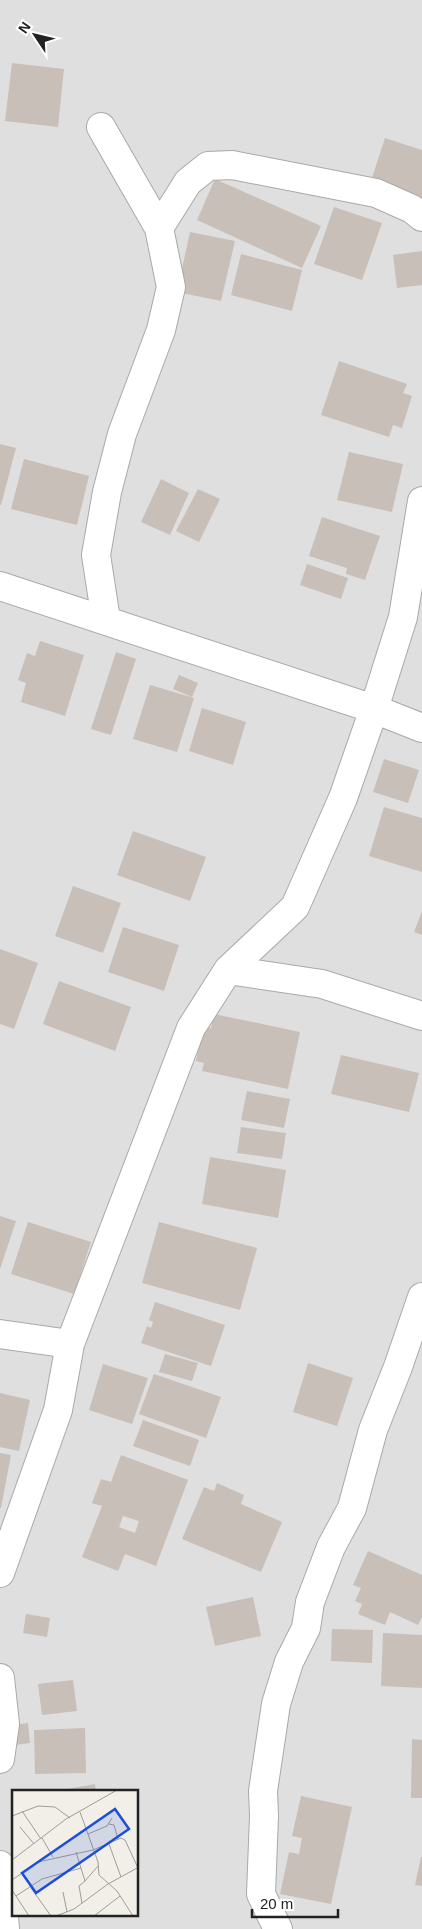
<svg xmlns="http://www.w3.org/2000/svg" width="422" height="1929" font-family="Helvetica,sans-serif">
<rect width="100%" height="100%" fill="#f2efe9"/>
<path fill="#e0dfdf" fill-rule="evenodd" d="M0,0H422V1929H0ZM14,1792H138V1915H14Z"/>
<path fill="#c7bfb8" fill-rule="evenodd" d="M12,63L64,69L58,127L5,121Z
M385,138L422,150V201L370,184Z
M215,179L321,226L302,268L197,220Z
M334,207L382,223L362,280L314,264Z
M190,232L235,241L221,301L177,292Z
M422,251V285L397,288L393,255Z
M241,254L302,270L292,311L231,295Z
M339,361L407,384L403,393L412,396L402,428L393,425L389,437L321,415Z
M0,444L16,448L1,505H0Z
M349,452L403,464L392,512L337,500Z
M24,459L89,476L77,525L11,509Z
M161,479L189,493L170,535L141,522Z
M198,489L220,499L199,542L176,531Z
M322,517L380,536L365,580L346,574L347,568L309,556Z
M307,564L348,578L341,599L300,585Z
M40,641L84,655L65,716L21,702L26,683L18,680L27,653L35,656Z
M116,652L136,659L111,735L91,729Z
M179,675L198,683L192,697L173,689Z
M150,685L194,698L177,752L133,739Z
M202,708L246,722L233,765L189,751Z
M384,759L419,770L408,803L373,792Z
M384,807L422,818V872L369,856Z
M133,831L206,857L190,901L117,875Z
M73,886L121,903L103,953L55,936Z
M422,911V935L414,932Z
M123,927L179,945L164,991L108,972Z
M0,949L38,963L14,1029L0,1024Z
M59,981L131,1007L115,1051L43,1024Z
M214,1014L300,1032L288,1089L202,1071L204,1063L196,1061L203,1027L211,1028Z
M341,1055L419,1073L409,1112L331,1094Z
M247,1091L290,1099L284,1128L241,1120Z
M241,1127L286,1133L282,1159L237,1153Z
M210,1157L286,1170L278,1218L202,1204Z
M0,1216L16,1221L0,1269Z
M28,1222L91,1242L74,1294L11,1274Z
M159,1222L257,1248L240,1310L142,1283Z
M155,1302L225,1325L211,1366L141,1343L147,1326L151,1328L153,1322L149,1320Z
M165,1354L198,1363L192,1381L159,1372Z
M308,1363L353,1378L337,1426L293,1412Z
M103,1364L148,1378L132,1424L89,1410Z
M154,1374L221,1397L206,1438L139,1414Z
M0,1393L30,1400L19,1451L0,1447Z
M143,1420L199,1440L190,1466L133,1446Z
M0,1453L11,1455L1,1508H0Z
M121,1455L188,1480L156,1566L125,1554L118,1571L82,1557L102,1506L92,1503L101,1479L111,1482ZM123,1516L139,1521L135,1533L119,1527Z
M217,1483L244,1495L241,1504L282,1522L261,1572L182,1539L204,1487L214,1491Z
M368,1551L422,1575V1617L418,1625L390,1612L385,1625L358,1614L362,1604L355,1601L361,1588L353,1585Z
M253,1597L261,1636L215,1646L206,1607Z
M26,1614L50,1618L47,1637L23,1633Z
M332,1629L373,1630L372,1663L331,1661Z
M383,1633L422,1635V1688L381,1686Z
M73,1680L77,1711L42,1715L38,1684Z
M28,1723L30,1743L8,1746L6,1726Z
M85,1728L86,1773L35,1774L34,1730Z
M412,1739L422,1740V1798H411Z
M95,1784L96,1792H68L67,1789Z
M301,1796L352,1807L331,1904L280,1894L289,1852L299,1854L302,1838L292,1836Z
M421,1857H422V1886L415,1885Z"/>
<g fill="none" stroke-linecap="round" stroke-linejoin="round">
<defs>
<path id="minor" d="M101,127L159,228L171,287L161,330L122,434L107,492L96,555L106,620
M159,228L188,182L208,166L232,165L376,193L412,209L422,217
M0,586L374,709L422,728
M228,970L322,984L422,1016
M0,1334L70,1344
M0,1573L58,1410L70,1344L191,1028L228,970L295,907L343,798L374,709L403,617L422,501
M0,1678L5,1724L0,1759
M0,1865L5,1929
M278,1929L261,1894L264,1816L263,1791L276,1704L289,1662L306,1628L310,1602L331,1547L352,1508L373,1430L398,1367L422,1297"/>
</defs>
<use href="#minor" stroke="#a9a9a9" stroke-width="30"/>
<use href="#minor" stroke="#fff" stroke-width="28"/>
</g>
<g transform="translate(12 1790)">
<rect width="126" height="126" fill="#f2efe9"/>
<path fill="none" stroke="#9f9d99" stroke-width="1" d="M10,21L29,49M68,22L86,72L87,85L105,101L121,126M0,26L26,16L43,17L58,28M97,34L102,35L106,49M8,37L22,54M76,44L95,36L100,28M30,48L41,67M97,54L109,87M64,62L73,91L67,96L70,113M0,70L54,29L105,0M0,90L26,72L81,60L109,48L113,50L126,78M73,91L86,76M19,98L39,126M0,100L17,126M51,102L55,122M4,106L30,89L69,78M44,126L62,119L96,94L127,77M82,126L108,106"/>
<path fill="#1d4ed8" fill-opacity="0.15" stroke="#1d4ed8" stroke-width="2.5" d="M103,19L117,39L24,103L10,83Z"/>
<rect width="126" height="126" fill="none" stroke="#222" stroke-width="2.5"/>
</g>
<g transform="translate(35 35) rotate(305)" stroke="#ffffff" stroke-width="4" paint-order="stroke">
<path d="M0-4L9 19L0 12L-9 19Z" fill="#222222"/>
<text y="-8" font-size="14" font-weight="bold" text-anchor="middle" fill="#222222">N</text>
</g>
<path d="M252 1909v8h86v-8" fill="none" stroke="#222222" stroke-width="2.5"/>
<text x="260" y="1909" font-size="15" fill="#222222" stroke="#ffffff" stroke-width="4" paint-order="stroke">20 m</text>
</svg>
